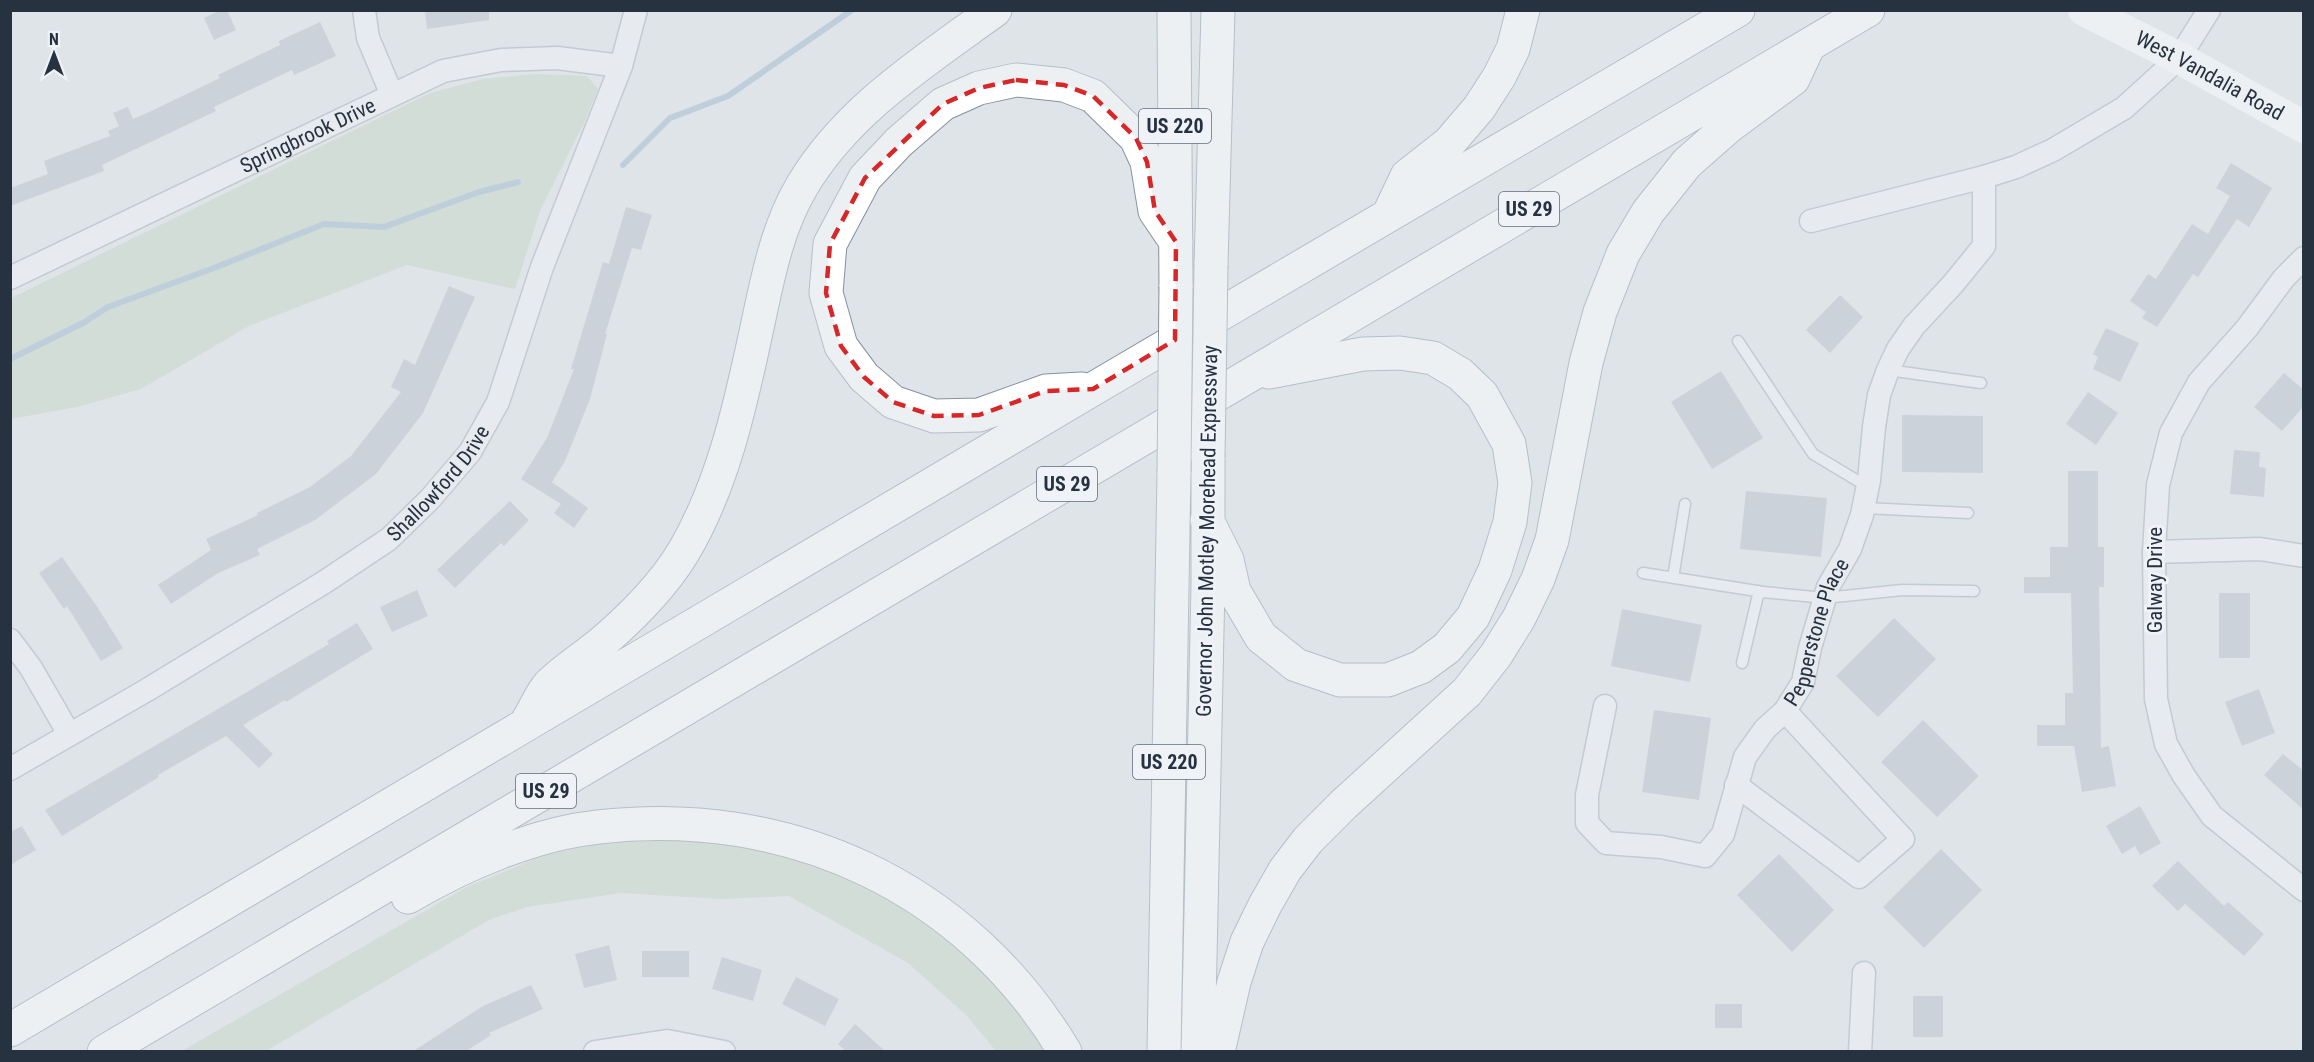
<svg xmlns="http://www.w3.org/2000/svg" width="2314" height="1062" font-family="'Roboto Condensed',sans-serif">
<rect width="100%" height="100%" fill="#dfe4e9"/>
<path fill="#c6d4c0" d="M535,74L587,76L598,89L584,123L540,211L515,289L407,265L249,326L141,389L77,407L11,419V298L430,93L483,79Z
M686,839C707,841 729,842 750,846C840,866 926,910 990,977C1012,1001 1031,1027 1051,1051H996L966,1015L908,963L789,896L722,899L621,893L527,907L489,920L266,1051L180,1052L465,888L542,856L607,842Z"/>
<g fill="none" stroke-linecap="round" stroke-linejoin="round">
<path stroke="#98b3cb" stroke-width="6" d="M623,165L670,118L728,96L852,10
M10,359L83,323L108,307L214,268L324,224L384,227L479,192L518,182"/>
</g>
<path fill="#b6bdc6" d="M221,10H227L236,30L214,40L204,18Z
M425,10H489V20L427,29Z
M320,22L336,56L294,75L292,70L214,107L216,111L102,165L104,171L10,206V188L48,174L44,161L110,136L108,131L119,126L113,113L128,107L133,119L147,113L220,78L218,75L280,45L279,41Z
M2231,163L2272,188L2249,227L2237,219L2198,277L2193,274L2157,327L2142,318L2146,312L2130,301L2148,274L2156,279L2192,224L2208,234L2230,196L2216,188Z
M626,207L652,215L641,250L632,248L605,334H607L590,399L565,461L552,482L588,508L574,528L554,513L561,504L521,479L547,438L574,369H571L603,262L609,264Z
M449,286L475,297L423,413L376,474L315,520L257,549L260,555L218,573L171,604L158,585L211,550L206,539L258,515L257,513L310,487L351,456L401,392L391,387L404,359L415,365Z
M1840,295L1863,317L1830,353L1806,330Z
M2106,328L2139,343L2120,382L2093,369L2098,357L2093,354Z
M1721,371L1763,438L1712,469L1671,402Z
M2284,373L2304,390V406L2282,431L2254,407Z
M2088,392L2118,413L2096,445L2066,424Z
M1902,415L1983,416V473L1902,472Z
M2234,450L2260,452L2259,467L2266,468L2264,497L2230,494Z
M2068,471H2098V547H2104V587H2099L2101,748L2109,746L2116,786L2082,792L2074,746H2037V725H2065V693H2073L2071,593H2024V577H2050V547H2068Z
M1746,491L1827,498L1821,557L1740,549Z
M510,501L529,520L504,546L501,543L455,588L437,570Z
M62,557L98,608L123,648L101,661L67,606L64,609L39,573Z
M417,590L428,616L392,632L380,607Z
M2219,593H2250V658H2219Z
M1622,609L1702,625L1690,682L1611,666Z
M1894,618L1936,659L1878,717L1836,676Z
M357,623L373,649L286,702L285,700L243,725L273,754L259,768L226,736L158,775L159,777L62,836L45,810L329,644L327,641Z
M2259,689L2275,733L2242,746L2225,702Z
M1654,710L1711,718L1699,800L1642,792Z
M1923,720L1979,776L1937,817L1881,762Z
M2283,754L2304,771V810L2264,775Z
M2140,806L2161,843L2140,855L2135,846L2122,854L2106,826Z
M22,826L36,850L10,865V832Z
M1941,849L1982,890L1924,948L1883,907Z
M1779,854L1834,910L1792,952L1737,895Z
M2178,861L2224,906L2228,902L2264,934L2244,956L2185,904L2178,911L2152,886Z
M609,945L617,980L584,988L575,954Z
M642,951H689V977H642Z
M722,957L762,970L753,1001L712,989Z
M796,977L839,999L825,1026L782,1004Z
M531,985L543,1009L489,1033L491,1035L465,1052H412L483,1006Z
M1913,996H1943V1037H1913Z
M1715,1004H1742V1028H1715Z
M855,1024L886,1052H847L838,1044Z"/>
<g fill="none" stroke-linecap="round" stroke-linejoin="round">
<defs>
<path id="lane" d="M1738,341L1813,454L1868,487
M1888,370L1981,383
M1864,508L1968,513
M1643,573L1763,592L1825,598L1902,590L1974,591
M1673,578L1685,504
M1742,663L1759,591"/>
<g id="street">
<path d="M364,10L368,38L392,95"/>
<path d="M1811,221L1984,177L2016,167L2053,150L2124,108L2179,58L2209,10"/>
<path d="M2304,258L2284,278L2247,328L2199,382L2171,433L2158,485L2154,552L2156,699L2166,744L2184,776L2212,816L2304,890"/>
<path id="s1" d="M10,278L443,71L501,60L557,58L621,66"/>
<path d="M2154,552L2260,549L2304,556"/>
<path d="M10,640L31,668L69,734"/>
<path id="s2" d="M1605,706L1587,795V823L1606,843L1661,847L1705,856L1723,834L1745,757L1765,729L1785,711L1803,682L1810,648L1828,587L1850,549L1862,515L1869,480L1874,427L1879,395L1888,370L1898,349L1914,326L1953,284L1984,246V177"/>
<path id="s3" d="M10,769L147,690L323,583L389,539L430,499L470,452L498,402L542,267L621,66L636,10"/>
<path d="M1736,785L1859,877L1903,839L1785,711"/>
<path d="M595,1052L667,1041L724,1052"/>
<path d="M1860,1052L1864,973"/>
</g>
<path id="highway" d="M1174,10L1176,287
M1389,214L1407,176L1449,143L1479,108L1499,77L1513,49L1523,10
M1211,265L1218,10
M1082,389L1046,391L979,415L934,416L893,402L864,377L841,346L826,293L830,244L865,178L899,142L943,104L979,88L1016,80L1064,85L1093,96L1136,138L1147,162L1155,211L1176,242
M1207,520L1227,560L1234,591L1261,637L1296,665L1340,680H1388L1421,667L1447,648L1473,617L1495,570L1510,522L1515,483L1509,444L1482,395L1460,374L1433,358L1400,353L1363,354L1269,372
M528,720C535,709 541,694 549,685C564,670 583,658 599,645C629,620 664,585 684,551C722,486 739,411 755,337C766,287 775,231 802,186C847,110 925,61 995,10
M408,897C464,864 534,834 598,827C788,805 966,886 1065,1052
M10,1030L1093,389L1738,10
M104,1052L1868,10
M1164,1052L1174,472
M1198,1052L1208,584V457
M1218,1052L1234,982L1247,942L1265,905L1285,870L1308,840L1344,804L1467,692L1496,655L1519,618L1538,579L1552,540L1586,363L1600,312L1623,254L1648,212L1687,163L1728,127L1793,79L1807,49"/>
</defs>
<use href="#lane" stroke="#a4abb3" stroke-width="13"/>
<use href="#street" stroke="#a4abb3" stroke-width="25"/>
<use href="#highway" stroke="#8691a1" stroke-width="35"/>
<use href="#lane" stroke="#f2f4f7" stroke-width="10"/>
<use href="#street" stroke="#f2f4f7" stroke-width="22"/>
<path stroke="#fff" stroke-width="32" id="s4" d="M2084,10L2179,58L2304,127"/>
<use href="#highway" stroke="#fff" stroke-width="33"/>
<defs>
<path id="highway-bridge" d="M1208,457L1211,265
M1174,472L1176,287"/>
</defs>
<use href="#highway-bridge" stroke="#8691a1" stroke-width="35" stroke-linecap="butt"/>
<use href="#highway-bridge" stroke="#fff" stroke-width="33"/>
</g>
<path d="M0 0H2314V1062H0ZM1016,80L1064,85L1093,96L1136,138L1147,162L1155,211L1176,242L1175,340L1093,389L1046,391L979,415L934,416L893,402L864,377L841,346L826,293L830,244L865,178L943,104L979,88Z" fill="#dfe4e9" fill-opacity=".55" fill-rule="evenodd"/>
<path fill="none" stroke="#d62828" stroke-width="4.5" stroke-dasharray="12 8" stroke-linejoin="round" d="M1016,80L1064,85L1093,96L1136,138L1147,162L1155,211L1176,242L1175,340L1093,389L1046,391L979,415L934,416L893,402L864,377L841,346L826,293L830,244L865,178L943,104L979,88Z"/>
<g text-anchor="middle" stroke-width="6" stroke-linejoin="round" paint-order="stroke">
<g fill="#eff2f7" stroke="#636c78" stroke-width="1.5">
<rect x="1139" y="109" width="72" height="34" rx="4.5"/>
<rect x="1499" y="192" width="60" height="34" rx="4.5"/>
<rect x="1037" y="467" width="60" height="34" rx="4.5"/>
<rect x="1133" y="745" width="72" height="34" rx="4.5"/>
<rect x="516" y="774" width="60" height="34" rx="4.5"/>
</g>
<g font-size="20" font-weight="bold" fill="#273241">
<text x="1175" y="133">US 220</text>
<text x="1529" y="216">US 29</text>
<text x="1067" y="491">US 29</text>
<text x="1169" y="769">US 220</text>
<text x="546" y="798">US 29</text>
</g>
<g font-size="21" fill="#273241" stroke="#eff2f7">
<text dy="7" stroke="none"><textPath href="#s4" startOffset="142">West Vandalia Road</textPath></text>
<text dy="7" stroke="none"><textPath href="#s1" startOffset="330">Springbrook Drive</textPath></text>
<text dy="7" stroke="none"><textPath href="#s3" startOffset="518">Shallowford Drive</textPath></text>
<text transform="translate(1207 531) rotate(-89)" y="7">Governor John Motley Morehead Expressway</text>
<text transform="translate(2155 580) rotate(-90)" y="7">Galway Drive</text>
<text dy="7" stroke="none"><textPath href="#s2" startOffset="502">Pepperstone Place</textPath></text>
</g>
</g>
<rect width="2314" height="1062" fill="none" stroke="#273241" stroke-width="24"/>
<g transform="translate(54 54)" stroke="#eff2f7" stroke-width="4.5" paint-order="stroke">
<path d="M0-4.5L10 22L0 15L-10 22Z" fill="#273241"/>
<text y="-9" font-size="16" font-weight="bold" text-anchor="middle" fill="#273241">N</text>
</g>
</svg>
